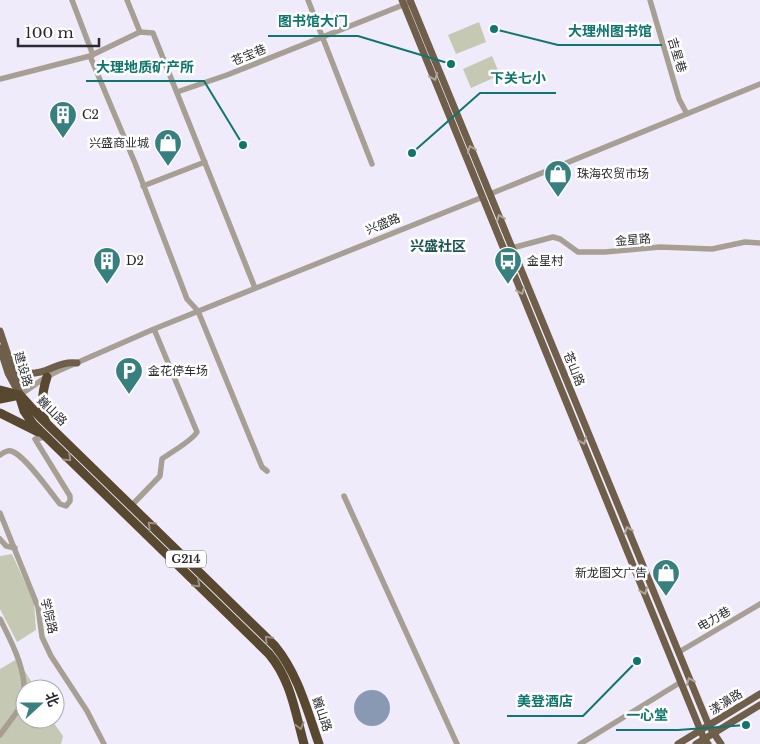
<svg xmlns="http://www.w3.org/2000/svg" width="760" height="744" font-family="'Libre Baskerville','Noto Sans SC',serif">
<rect width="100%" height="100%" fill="#f0ebfb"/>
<path fill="#c5c8b2" d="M479,22L486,42L456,54L448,35Z
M492,56L500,75L471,88L463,69Z
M12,554L34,602L36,630L17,642L0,609V556Z
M17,659L36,689H25V719H51L63,736L61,744H0V669Z"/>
<path fill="#8999b3" d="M354 708a18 18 0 1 1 36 0a18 18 0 1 1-36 0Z"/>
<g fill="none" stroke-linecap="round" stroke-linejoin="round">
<path stroke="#a89f94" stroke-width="5.5" d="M72,0L93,55
M127,0L140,32L153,33L255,288
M308,0L372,164
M650,0L679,99L687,114
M90,56L140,32
M0,79L90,56L135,163L187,299L198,311L262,467L267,471
M177,92L227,75L408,3
M143,186L205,162
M490,194L760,84
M512,248L553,237L560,239L578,252H605L660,247L712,249L745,242L760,243
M20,395L46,377L58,371L154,329L483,197
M0,455C3,453 7,450 11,451C24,454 51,493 60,504L66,506L70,501V496L35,439L46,437
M344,496L457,744
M131,506L160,476L162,459C171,452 192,441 197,432L154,329
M0,513L38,607L42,637L51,656L87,711L104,744
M0,539L6,546L15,548
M0,619C11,641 29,674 23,700C20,710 6,726 0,735
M679,652L760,604
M580,744L681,682"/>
<path stroke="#6e5e4a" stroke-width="7" d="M402,0L704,739L708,744
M410,0L709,726L721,744
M0,331L17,382L20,395
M0,348L8,373L15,386
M8,359C38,390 48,360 77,363
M678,744L760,694
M696,744L760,705"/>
<path stroke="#594830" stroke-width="9" d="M0,390L20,395
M20,395L40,417L275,646C298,674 307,710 319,744
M20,398L24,411L33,424L269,654C291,680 295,712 304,744
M0,399L20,395
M0,413L38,432
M46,422C40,407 42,392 47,377"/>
</g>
<defs><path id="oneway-chevron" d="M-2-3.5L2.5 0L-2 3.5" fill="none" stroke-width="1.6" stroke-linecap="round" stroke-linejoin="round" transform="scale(1.25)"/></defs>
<g stroke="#afa69b">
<use href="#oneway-chevron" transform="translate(434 77) rotate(68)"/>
<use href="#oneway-chevron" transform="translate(471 149) rotate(-112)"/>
<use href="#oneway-chevron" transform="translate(500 218) rotate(-112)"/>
<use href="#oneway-chevron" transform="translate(521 291) rotate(68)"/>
<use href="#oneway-chevron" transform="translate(583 441) rotate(68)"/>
<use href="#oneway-chevron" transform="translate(628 530) rotate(-112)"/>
<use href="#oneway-chevron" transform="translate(644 591) rotate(68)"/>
<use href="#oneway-chevron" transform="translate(690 681) rotate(-112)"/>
</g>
<g stroke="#9b9183">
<use href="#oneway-chevron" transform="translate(68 458) rotate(44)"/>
<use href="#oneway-chevron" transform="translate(151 525) rotate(-136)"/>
<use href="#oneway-chevron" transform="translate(197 584) rotate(44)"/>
<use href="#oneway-chevron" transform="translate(268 639) rotate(-134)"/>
<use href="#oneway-chevron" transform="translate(300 726) rotate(75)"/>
</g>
<defs>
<symbol id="building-pin" viewBox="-11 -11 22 30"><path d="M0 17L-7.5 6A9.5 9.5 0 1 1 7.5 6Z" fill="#37807f" stroke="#fff"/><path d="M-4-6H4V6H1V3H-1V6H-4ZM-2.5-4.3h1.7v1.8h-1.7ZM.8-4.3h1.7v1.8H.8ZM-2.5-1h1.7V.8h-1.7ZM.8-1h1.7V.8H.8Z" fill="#fff"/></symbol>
<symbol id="shop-pin" viewBox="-11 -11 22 30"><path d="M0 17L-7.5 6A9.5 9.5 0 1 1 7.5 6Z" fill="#37807f" stroke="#fff"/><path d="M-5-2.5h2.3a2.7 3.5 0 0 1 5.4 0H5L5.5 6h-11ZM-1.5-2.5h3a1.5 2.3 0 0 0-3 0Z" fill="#fff"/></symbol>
<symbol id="bus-pin" viewBox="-11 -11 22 30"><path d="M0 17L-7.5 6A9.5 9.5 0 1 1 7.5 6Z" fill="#37807f" stroke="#fff"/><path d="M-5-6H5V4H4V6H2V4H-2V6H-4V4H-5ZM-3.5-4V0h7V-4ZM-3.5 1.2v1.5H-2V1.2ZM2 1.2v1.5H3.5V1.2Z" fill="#fff"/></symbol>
<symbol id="parking-pin" viewBox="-11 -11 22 30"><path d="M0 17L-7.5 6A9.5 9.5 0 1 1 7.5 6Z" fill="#37807f" stroke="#fff"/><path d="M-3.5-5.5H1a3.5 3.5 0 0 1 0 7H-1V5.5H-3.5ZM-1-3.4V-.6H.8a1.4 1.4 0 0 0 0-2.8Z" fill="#fff"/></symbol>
</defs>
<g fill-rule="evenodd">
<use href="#building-pin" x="47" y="99" width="32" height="43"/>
<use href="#shop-pin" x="152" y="127" width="32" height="43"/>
<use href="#shop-pin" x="542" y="158" width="32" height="43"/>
<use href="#building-pin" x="91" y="245" width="32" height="43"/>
<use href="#bus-pin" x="492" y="245" width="32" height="43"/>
<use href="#parking-pin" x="113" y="355" width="32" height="43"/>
<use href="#shop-pin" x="650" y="557" width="32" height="43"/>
</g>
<g text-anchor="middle" stroke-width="5" stroke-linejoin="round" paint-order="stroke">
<rect fill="#fff" stroke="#6b696d" stroke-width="1" x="166" y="550.5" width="40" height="17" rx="4"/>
<g font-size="11" font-weight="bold" fill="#2b292f">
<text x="186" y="563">G214</text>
</g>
<g font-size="12" fill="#2b292f" stroke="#fff">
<text transform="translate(249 55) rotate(-22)" y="4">苍宝巷</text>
<text transform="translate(677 55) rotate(73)" y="4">吉星巷</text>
<text transform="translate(383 224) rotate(-22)" y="4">兴盛路</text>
<text transform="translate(633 240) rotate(-5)" y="4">金星路</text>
<text transform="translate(23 369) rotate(73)" y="4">建设路</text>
<text transform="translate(574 369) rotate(68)" y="4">苍山路</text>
<text transform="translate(52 411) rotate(45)" y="4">巍山路</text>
<text transform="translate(49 616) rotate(77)" y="4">学院路</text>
<text transform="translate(714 619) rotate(-30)" y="4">电力巷</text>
<text transform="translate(726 702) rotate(-32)" y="4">漾濞路</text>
<text transform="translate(322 714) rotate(71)" y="4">巍山路</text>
</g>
<g font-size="12" fill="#2b292f" stroke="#fff" text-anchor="start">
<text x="82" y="119">C2</text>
<text x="149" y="147" text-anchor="end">兴盛商业城</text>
<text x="577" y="178">珠海农贸市场</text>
<text x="126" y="265">D2</text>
<text x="527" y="265">金星村</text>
<text x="148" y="375">金花停车场</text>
<text x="647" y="577" text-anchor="end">新龙图文广告</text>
</g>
<g font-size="14" font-weight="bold" fill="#195554" stroke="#fff">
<text x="438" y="251">兴盛社区</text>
</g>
</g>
<path fill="none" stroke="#0f766e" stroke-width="2" d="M451 64L358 36H268M494 29L558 45H662M243 145L204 81H86M412 153L480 93H556M637 661L583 716H507M746 725L678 730H616"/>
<g fill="#0f766e" stroke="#fff" stroke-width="2">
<circle cx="451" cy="64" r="5"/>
<circle cx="494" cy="29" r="5"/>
<circle cx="243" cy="145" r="5"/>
<circle cx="412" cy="153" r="5"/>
<circle cx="637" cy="661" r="5"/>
<circle cx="746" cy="725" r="5"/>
</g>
<g font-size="14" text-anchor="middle" font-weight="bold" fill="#0f766e" stroke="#fff" stroke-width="5" stroke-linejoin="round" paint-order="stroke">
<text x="313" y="26">图书馆大门</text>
<text x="610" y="36">大理州图书馆</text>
<text x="145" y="72">大理地质矿产所</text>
<text x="518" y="83">下关七小</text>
<text x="545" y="706">美登酒店</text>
<text x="647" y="720">一心堂</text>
</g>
<g transform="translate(40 704) rotate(69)"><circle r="24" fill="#ffffff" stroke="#aaa9ac"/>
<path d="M0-4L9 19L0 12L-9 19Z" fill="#37807f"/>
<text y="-8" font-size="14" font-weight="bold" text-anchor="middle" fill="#2b292f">北</text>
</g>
<path d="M18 38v8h81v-8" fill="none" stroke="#2b292f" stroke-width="2.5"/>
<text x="25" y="38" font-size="15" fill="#2b292f" stroke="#ffffff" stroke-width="4" paint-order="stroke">100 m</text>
</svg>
